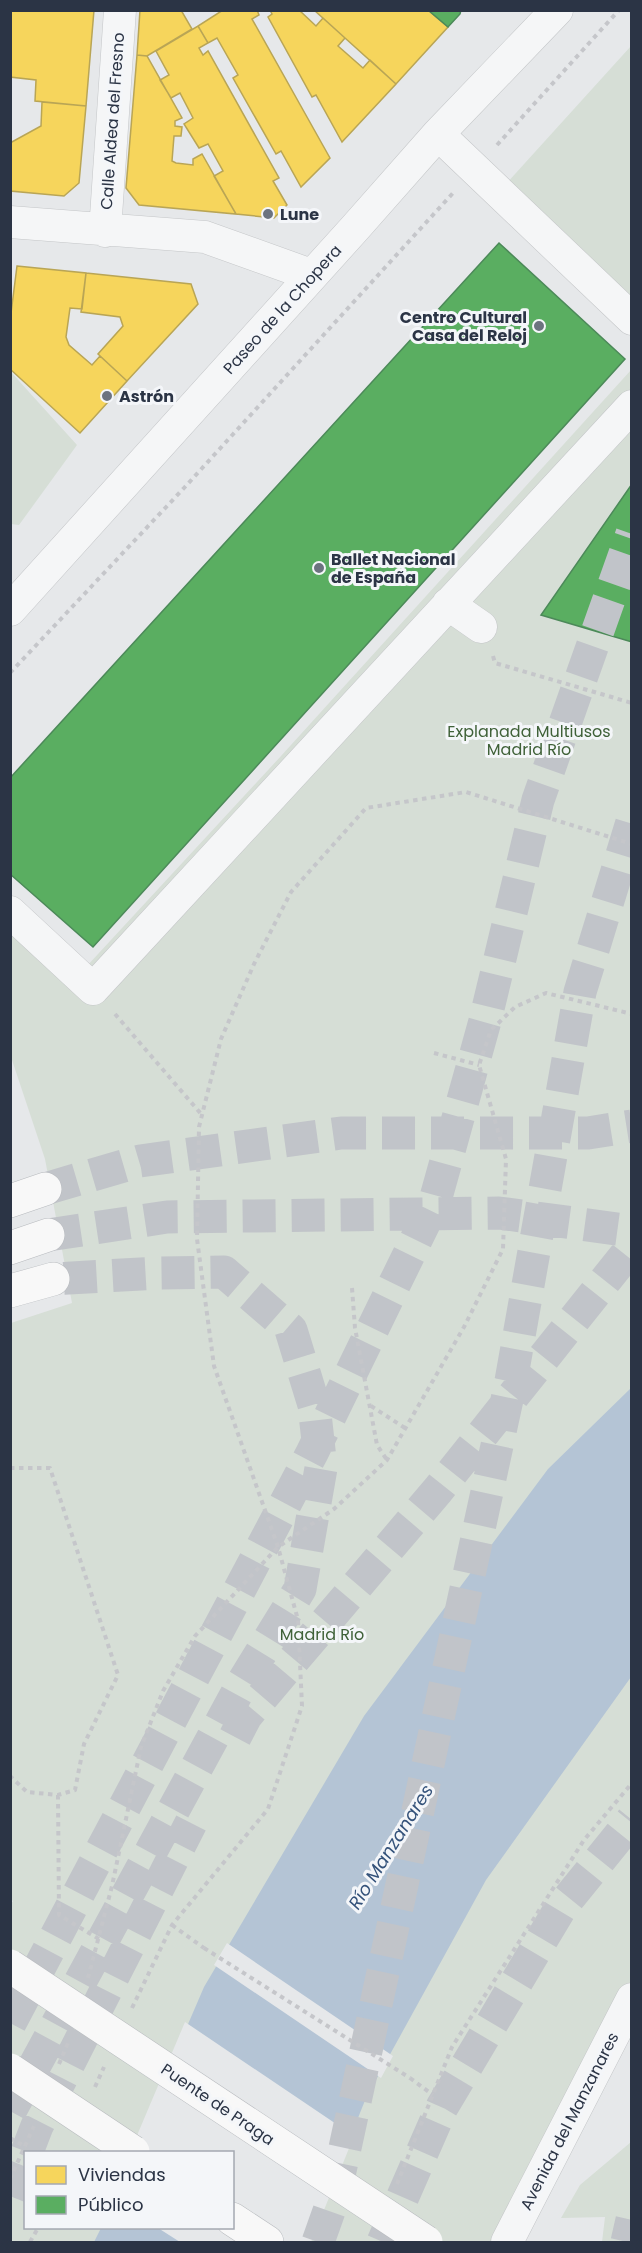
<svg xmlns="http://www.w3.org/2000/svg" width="642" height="2253" font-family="Poppins,sans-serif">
<rect width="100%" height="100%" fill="#e6e8ea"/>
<path fill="#d6ded6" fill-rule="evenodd" d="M631,46V321L495,196Z
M631,370L632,1977L624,1997L494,2242H11L10,1905L13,1901L10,1899L11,1323L72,1303L45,1159L11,1057V931L74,980L281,756ZM26,2152H232V2228H26Z
M10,371L77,445L19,525L11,524Z
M631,2142V2242H602L605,2217L561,2218L580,2185Z"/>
<path fill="#b4c4d5" d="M631,1388V1677L486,1880L366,2098L308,2242H94L101,2228H232V2152H133L204,1987L364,1716L548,1469Z"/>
<path fill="#e6e8ea" d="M227,1943L393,2056L381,2078L214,1965Z
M185,2022L354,2136L311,2242H180L158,2228H232V2152H130Z"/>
<path fill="#f6d55c" stroke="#b9a555" stroke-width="1.5" d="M10,10H94L86,106L35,101L36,80L10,77Z
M140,10H181L192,29L147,56L137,55Z
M223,10H257L259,15L252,19L330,158L301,187L281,151L276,154L233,78L238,75L217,38L208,43L198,26Z
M270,10H299L316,26L323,18L345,38L338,46L363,68L370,60L396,84L342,142L316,95L312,97L268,17L272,14Z
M314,10H428L448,27L396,84Z
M198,26L208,43L199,48L203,55L208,51L279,178L273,181L287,205L274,218L236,214L214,176L223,171L208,144L199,148L184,124L193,118L180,93L171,98L160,80L169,75L156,51Z
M137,55L147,56L182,118L175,121V126L182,127L181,136H174L172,161L176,163L193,165V159L202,154L236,214L139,205L126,188Z
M42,102L86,106L79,183L64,196L10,191V143L41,126Z
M17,266L86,273L82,309L70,308L66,337L69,345L92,365L100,356L127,381L80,433L10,369V321Z
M86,273L191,284L198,304L127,381L98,354L123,326L120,317L81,312Z"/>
<path fill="#5aae61" stroke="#4c8959" stroke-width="1.5" d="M428,10H461L460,14L448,27Z
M499,243L625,359L93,947L10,874V778Z
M632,484V642L541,615Z"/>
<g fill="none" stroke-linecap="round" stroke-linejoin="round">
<path stroke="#c1c4c9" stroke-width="33" stroke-dasharray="33 16" stroke-linecap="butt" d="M45,1189L140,1161L341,1133H588L632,1126
M48,1235L167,1217L499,1213L632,1231
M235,1737L246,1716L438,1490L632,1247
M10,2023L312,1453L435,1201L485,1021L538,800L632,534
M10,2111L243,1682L300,1589L321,1468L314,1405L291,1330L224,1272L157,1273L53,1279
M27,2152L37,2126L191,1823
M10,2196L26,2157
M318,2242L335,2194L511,1381L580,992L632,822
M383,2242L442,2107L560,1909L632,1820
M627,2242L632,2220"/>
<defs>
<path id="minor" d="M438,134L632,319
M10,222L205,237L311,275
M105,231L120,10
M448,604L481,627
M10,610L355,228L438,134L557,10
M10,912L93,989L632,406
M507,2242L632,1999"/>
<path id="highway" d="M10,1201L45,1189
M10,1248L48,1235
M10,1291L53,1279
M232,2219L267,2242"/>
</defs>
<use href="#minor" stroke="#c4c6c8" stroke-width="33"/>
<use href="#highway" stroke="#b8bbbf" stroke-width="34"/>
<path stroke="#c5c6ca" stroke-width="4" stroke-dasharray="4.5 4.5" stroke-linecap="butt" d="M497,145L619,10
M493,656L495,663L632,703
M10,673L184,488L453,193
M115,1014L202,1115
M434,1053L479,1065
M352,1288L355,1328L377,1445L387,1460
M371,1406L405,1428
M10,1468H50L118,1675L84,1744L75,1790L58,1795L27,1792L10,1776
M58,1795L59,1915L99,1939
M172,1925L204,1948
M88,1978L112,1886L141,1747L163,1691L195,1636L278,1547L334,1509L387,1460L464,1327L503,1249L506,1159L479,1065L491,1030L515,1007L546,993L632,1014
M132,2008L172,1925L268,1809L302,1706L298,1620L278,1547L214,1366L197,1239L199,1127L221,1039L254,964L291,892L366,808L466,792L632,844
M59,2064L68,2043
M410,2078L433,2095
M95,2087L104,2067
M10,2138L26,2147
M10,2179L34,2126
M397,2184L452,2047L584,1840L632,1783
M30,2242L38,2228"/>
<use href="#minor" stroke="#f5f6f7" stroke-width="32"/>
<use href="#highway" stroke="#f8f8f8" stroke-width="33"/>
<defs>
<path id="highway-bridge" d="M10,1966L426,2242
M10,2070L133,2152"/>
</defs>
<use href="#highway-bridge" stroke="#b8bbbf" stroke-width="34" stroke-linecap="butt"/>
<path stroke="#c5c6ca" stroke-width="4" stroke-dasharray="4.5 4.5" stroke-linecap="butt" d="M204,1948L410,2078"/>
<use href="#highway-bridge" stroke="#f8f8f8" stroke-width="33"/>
</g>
<g fill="#6c737f" stroke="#f4f6f9" stroke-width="2">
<circle cx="268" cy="214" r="6"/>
<circle cx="539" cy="326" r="6"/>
<circle cx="107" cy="396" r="6"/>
<circle cx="319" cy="568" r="6"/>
</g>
<g text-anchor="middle" stroke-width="6" stroke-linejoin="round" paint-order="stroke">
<g font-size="16" fill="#2b3445" stroke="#f4f6f9">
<text transform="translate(112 121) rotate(-86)" y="6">Calle Aldea del Fresno</text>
<text transform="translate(282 309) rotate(-48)" y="6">Paseo de la Chopera</text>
<text transform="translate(218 2104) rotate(34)" y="6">Puente de Praga</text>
<text transform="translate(569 2121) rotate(-63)" y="6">Avenida del Manzanares</text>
</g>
<g font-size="16" font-weight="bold" fill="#2b3445" stroke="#f4f6f9" text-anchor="start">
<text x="280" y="220">Lune</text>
<text x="527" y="323" text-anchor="end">Centro Cultural<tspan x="527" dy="18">Casa del Reloj</tspan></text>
<text x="119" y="402">Astrón</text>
<text x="331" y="565">Ballet Nacional<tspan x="331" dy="18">de España</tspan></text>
</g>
<g font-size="16" fill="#3f6138" stroke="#f4f6f9">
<text x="529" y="737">Explanada Multiusos<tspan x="529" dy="18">Madrid Río</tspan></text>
<text x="322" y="1640">Madrid Río</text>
</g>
<g font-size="18" font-style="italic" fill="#34527a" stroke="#f4f6f9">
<text transform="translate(391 1847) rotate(-58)" y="6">Río Manzanares</text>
</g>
</g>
<rect width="642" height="2253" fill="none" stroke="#2b3445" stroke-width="24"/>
<rect x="24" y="2151" width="210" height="78" fill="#f4f6f9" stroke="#a4a8b1" stroke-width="1.5"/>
<rect x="36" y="2166" width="30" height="18" fill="#f6d55c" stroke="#a4a8b1" stroke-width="1.5"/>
<text x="78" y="2181" font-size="18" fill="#2b3445">Viviendas</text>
<rect x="36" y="2196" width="30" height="18" fill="#5aae61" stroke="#a4a8b1" stroke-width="1.5"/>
<text x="78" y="2211" font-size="18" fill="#2b3445">Público</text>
</svg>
